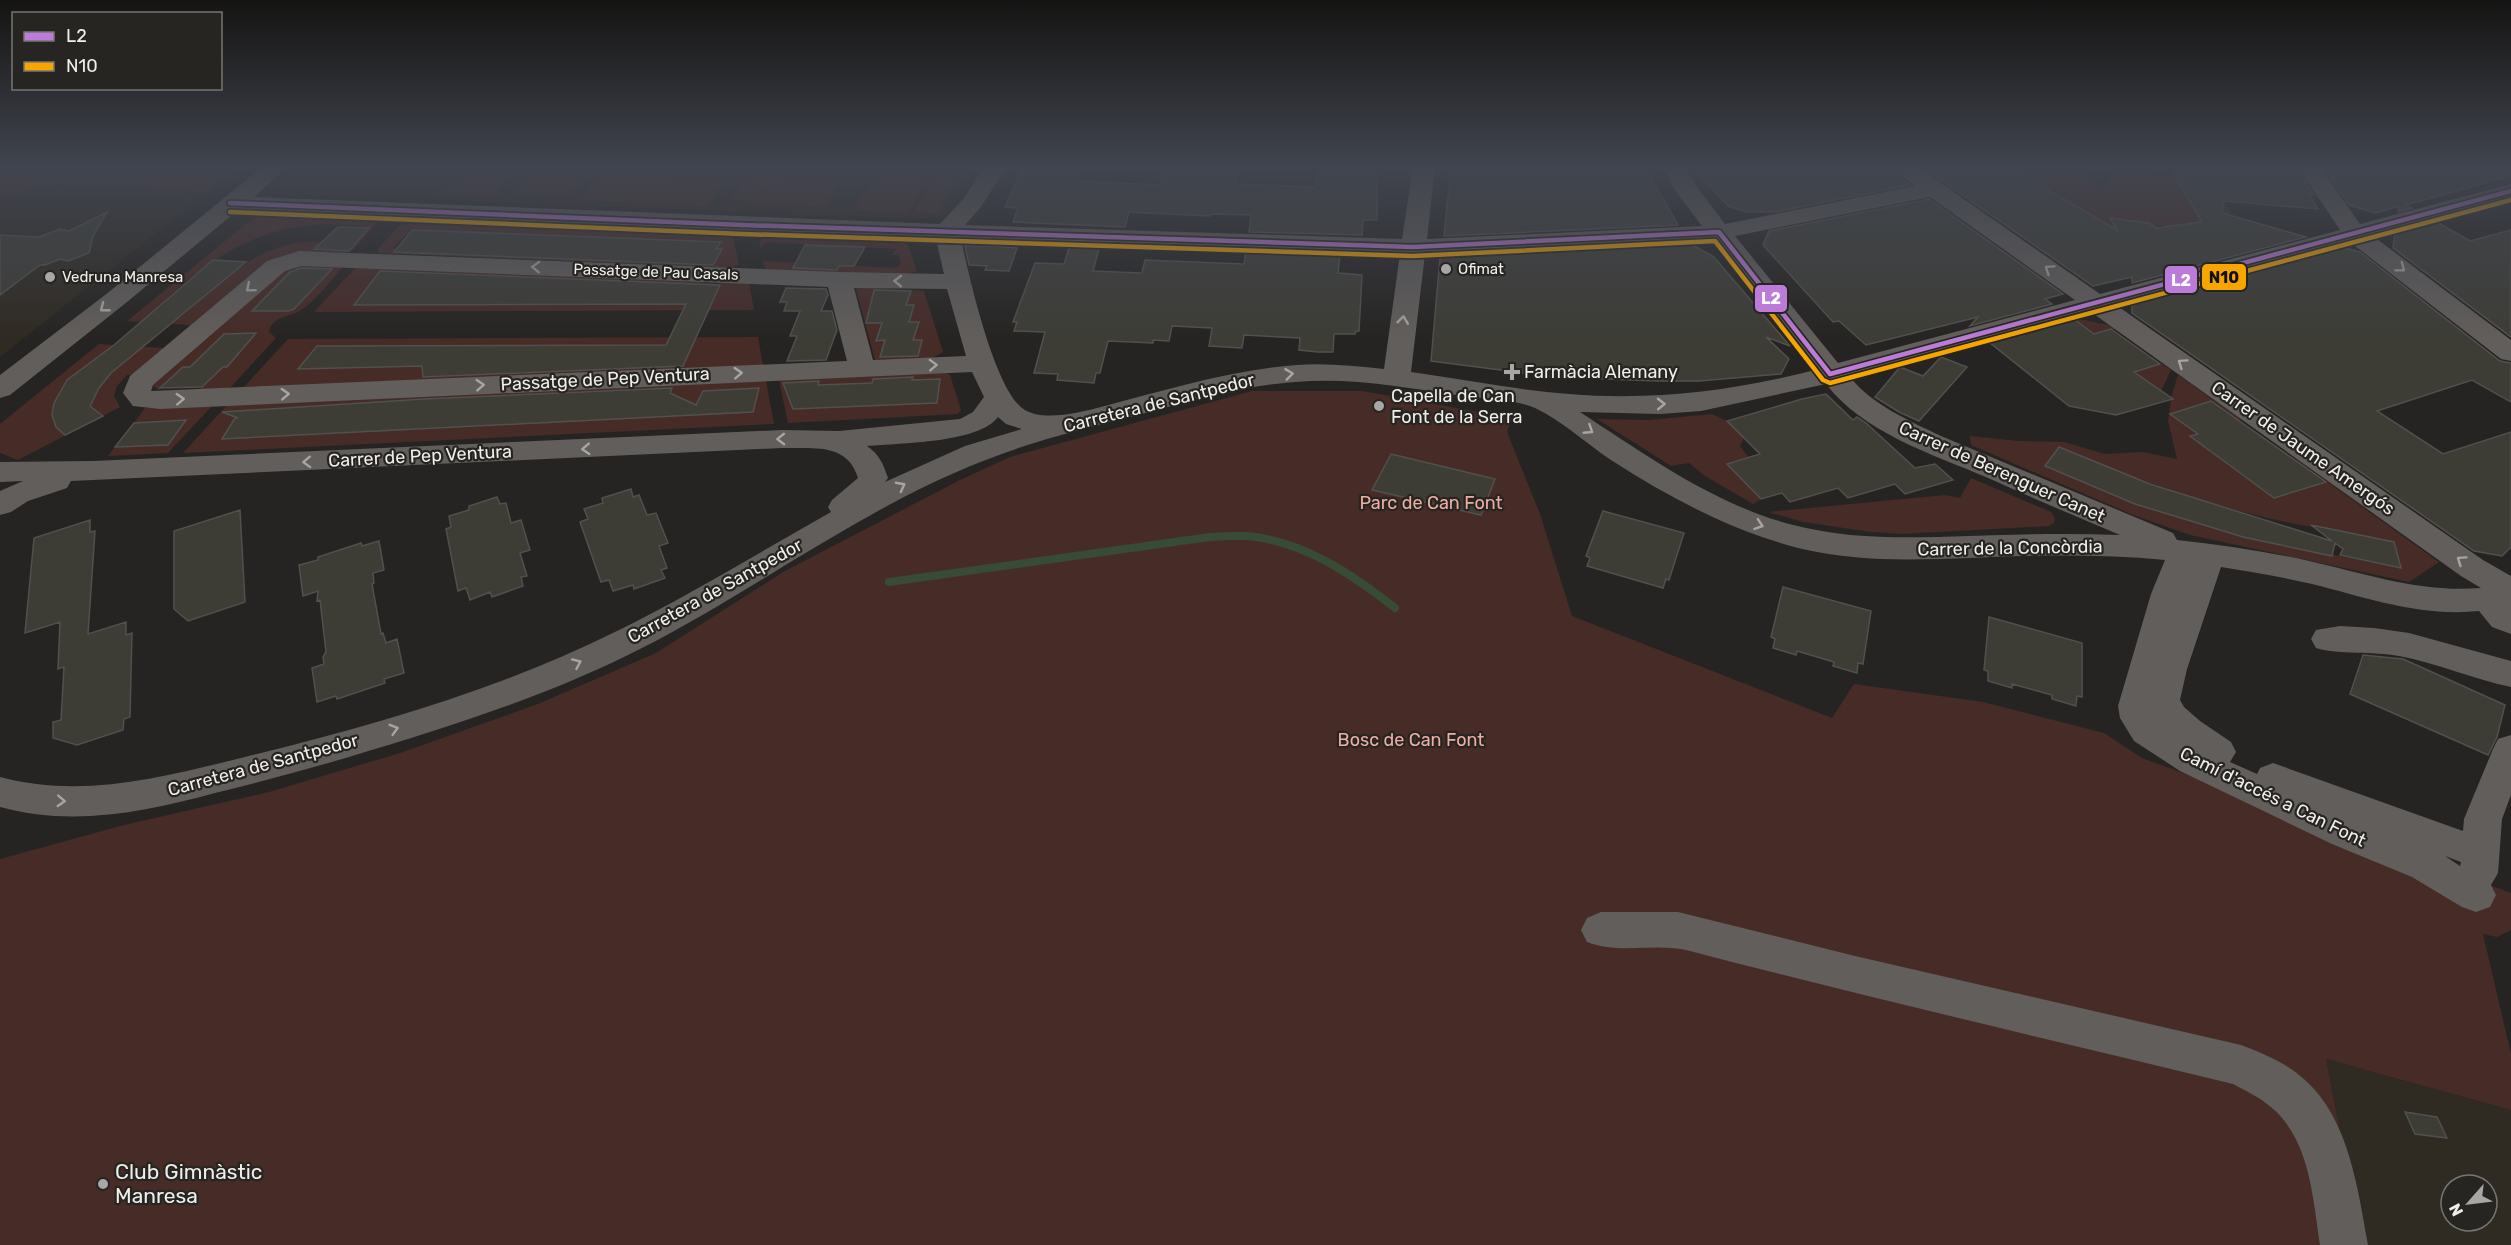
<svg xmlns="http://www.w3.org/2000/svg" width="2511" height="1245" font-family="Rubik,sans-serif">
<rect width="100%" height="100%" fill="#262422"/>
<path fill="#2f2a22" fill-rule="evenodd" d="M301,167H976L950,211L932,219L281,194L277,186Z
M56,184L207,193L0,357V197Z
M2326,1059L2511,1110V1245H2362ZM2451,1185H2487V1221H2451Z"/>
<path fill="#472b27" fill-rule="evenodd" d="M0,167H241L207,193L56,184L0,197Z
M539,167H597L569,197L513,193Z
M641,167H743L737,175Z
M764,167H849L844,176L762,170Z
M882,167H935L908,214L854,209Z
M941,167H963L938,214L913,212Z
M1991,167H1997L2005,171L2013,169L2009,167L2083,169L2093,186L2102,187L2113,173L2176,177L2178,180L2208,179L2237,224L2169,228L2149,223L2157,235L2100,236L2056,194L2021,174L2009,178L1969,172Z
M470,168L517,172L492,197L443,194Z
M601,173H602L726,180L707,206L580,200Z
M749,174L842,181L824,207L730,199Z
M257,215L369,219L375,221L376,224L354,249L348,252H298L272,260L256,270L191,325L127,321ZM321,224L363,226L347,243C333,243 318,241 305,242C254,246 218,285 181,317L150,315C185,279 227,245 276,232C291,227 306,227 321,224Z
M412,221L732,233L739,264L730,268L378,253V249L399,226ZM410,230L499,233L482,252L393,248ZM624,238L720,241L716,249L722,250L715,261L611,256Z
M772,235L900,240L908,245L917,271L903,275L766,270L763,261L893,268L899,266L901,262L898,255H893L896,249L766,242L761,248L759,241Z
M297,265L344,266C331,280 318,298 303,309C292,318 273,314 269,332L276,338L229,389L199,390L223,367H227L256,333L224,334L190,367H183L158,390L153,385L281,270ZM293,269L328,273L293,309L253,311Z
M356,267L712,281L583,304H711L722,281L749,282L754,310L314,312Z
M858,287L924,291L943,352L932,358L875,360L856,289Z
M2074,318L2109,325L2115,329L2096,335L2084,327L2048,336L2037,327Z
M758,337L763,366L243,388L288,339ZM694,342L683,366H546L558,345H666Z
M99,344L165,348L134,375H127L117,386L114,396L120,407L18,460L0,453V424Z
M2162,364L2171,370L2161,391L2134,372Z
M946,373L950,375L961,410L958,414L788,423L779,380Z
M2178,375L2242,420L2229,424L2201,404L2187,409L2198,434L2191,437L2244,477C2260,472 2286,482 2299,491L2314,486L2284,464L2297,460L2439,562L2409,582L2190,535L2133,515L1971,445L1970,436L2019,441L2064,442L2105,454L2143,452L2177,459L2168,421L2172,394ZM2059,448C2120,473 2181,495 2244,512C2294,526 2343,531 2394,542L2401,568L2243,537L2144,507L2045,466Z
M766,381L774,424L183,453L227,405Z
M1252,391H1362L1512,418L1507,432L1540,514L1572,616L1832,718L1854,684L1983,702L2104,733L2142,758L2511,893V930L2497,937L2483,934L2511,1054V1110L2326,1059L2362,1245H0V859L124,825L269,792L400,753L538,704L656,653L785,571L960,480L1010,457Z
M212,406L168,453L108,456L115,447L168,445L186,421L134,423L145,408Z
M1712,414L1727,421L1744,437L1740,446L1749,458L1727,464L1761,499L1753,504L1705,476L1689,463L1671,466L1597,419L1649,420Z
M1971,478L2051,512L2055,518L2054,523L2049,526L1902,534L1871,532L1803,522L1768,512L1945,495L1960,498Z"/>
<g fill="none" stroke-linecap="round" stroke-linejoin="round">
<path stroke="#374b35" stroke-width="8" d="M889,582L1210,537C1222,537 1235,535 1247,536C1303,541 1352,574 1395,608"/>
</g>
<path fill="#3d3d36" stroke="#51504e" stroke-width="1.5" d="M1023,167H1080L1075,181L1160,185L1162,175H1166L1167,170L1186,169L1187,167H1235L1234,173H1237L1235,184L1316,187L1317,171H1320V167H1377V220H1363L1362,235L1249,232L1251,215L1211,214L1210,216L1129,212L1125,227L1013,222L1018,208L1005,207Z
M1451,167H1645L1678,225L1444,236Z
M1693,167H1814L1823,174L1844,170L1853,175L1890,169L1910,185L1776,212H1747L1728,206Z
M1922,167H2009L2117,230L2110,218L2149,223L2157,228L2202,222L2170,167H2296L2314,195L2308,193L2318,209L2224,201L2222,213L2306,237L2132,283V277L2093,286Z
M2323,167H2429L2511,172V176L2406,205L2412,208L2398,212L2399,206L2375,213L2349,205Z
M1929,199L2063,294L2045,299L2052,304L1970,326L1978,317L1866,345L1839,321L1833,322L1763,245L1769,231Z
M107,212L93,236L89,253L68,261L60,259L45,265H40L0,295V235L39,237L60,229L69,231Z
M2435,221L2470,241L2511,230V337L2393,248L2395,232Z
M338,227L369,228L349,251L314,249Z
M412,230L721,242L716,249H722L713,265L394,252Z
M1689,243L1714,257L1790,346L1766,337L1789,359L1781,374L1699,381H1657L1554,377L1431,361L1440,258L1442,255Z
M805,245L865,247L854,266H839L837,270L793,268Z
M1070,245L1100,246L1093,271L1142,273L1145,260L1244,264L1246,251L1340,254L1338,273L1362,275L1359,331H1356L1355,334H1334L1333,352H1318L1299,350L1300,338L1244,335L1242,348L1209,346L1212,328L1172,326L1169,341L1153,340V343L1108,341L1100,373H1096L1094,383L1057,380L1058,374L1034,373L1045,332L1014,331L1017,322H1013L1035,263L1064,264Z
M965,246H993L1017,248L1009,271L985,270L987,266L969,265Z
M2341,247L2360,252L2500,361L2511,363V402L2472,380L2377,411L2443,454L2511,432V547L2502,556L2474,551L2132,313V303Z
M213,260L246,262L111,373L99,388L90,406L103,416L65,435L56,427L52,415L54,403L67,380L114,345Z
M301,268L332,269L294,309L288,311H252L290,272Z
M380,271L720,285L683,366L423,377L422,366L298,369L317,346L666,345L686,304L354,305Z
M786,288L826,289L828,295L821,311H832L837,330L826,360L787,361L797,336H790L800,311H784L787,302H780Z
M874,290L911,291L906,305H914L909,322H919L913,340H922L918,356L880,357L885,340L876,341L882,323H866Z
M2074,319L2094,334L2111,329L2160,364L2134,372L2173,399L2116,415L2069,406L1989,342Z
M256,333L227,367H223L202,387L160,388L183,367H190L224,334Z
M1941,357L1967,367L1919,421L1899,412L1875,397L1900,367L1923,376Z
M913,377L912,380L940,379L937,403L793,409L783,383L819,381L818,385L872,383L873,379Z
M672,388L670,393L696,405L703,391L759,388L753,412L222,439L235,418H238L222,412L424,399Z
M1826,394L1853,420L1857,417L1866,423L1915,468L1935,464L1953,480L1905,494L1895,484L1848,498L1838,488L1790,502L1782,493L1761,499L1727,464L1760,454L1727,421L1802,399Z
M2211,401L2326,482L2274,498L2190,436L2198,434L2170,414Z
M186,420L168,445L115,447L134,423Z
M2059,447L2150,484L2332,541L2311,525L2394,542L2401,568L2340,555L2343,549L2335,543L2332,556L2243,537L2135,504L2045,466Z
M1391,454L1495,479L1481,515L1372,490Z
M631,489L633,497L639,495L647,515L656,513L668,543L659,546L667,568L661,570L665,578L634,589L633,585L613,591L609,580L601,582L580,522L588,519L584,509L603,503L602,498Z
M497,497L500,504L506,503L511,523L521,520L530,550L520,553L527,576L521,577L523,586L492,597L490,592L470,600L466,588L458,591L446,529L451,527L449,516L469,510V506Z
M240,510L245,602L188,621L174,609V531Z
M1603,511L1684,533L1669,580L1666,579L1663,588L1587,566L1590,558L1586,556Z
M90,520V532L95,531L88,634L126,622V635L132,633L130,717L124,719L123,730L77,745L53,738V722L61,720L64,667L58,669L60,622L25,633L34,538Z
M379,541L384,570L373,573L374,583L372,584L381,634L383,633L386,643L397,639L404,673L384,679L385,683L337,699L336,696L317,702L312,668L324,664L323,657L326,652L320,600L317,601L318,591L303,596L299,565L318,560V557L361,543L362,546Z
M1783,587L1871,611L1863,664L1858,663L1857,673L1833,666L1834,662L1797,651L1796,655L1773,648L1775,639L1771,637Z
M1989,617L2082,643V697L2077,696L2076,706L2052,699V695L2012,684V688L1988,681V671L1984,670Z
M2363,655L2403,659L2505,705L2497,737L2488,755L2350,694Z
M2405,1112L2437,1117L2447,1138L2415,1134Z"/>
<g fill="none" stroke-linecap="round" stroke-linejoin="round">
<path fill="#625e5b" fill-rule="evenodd" d="M262,167H287L254,197L940,224L964,198L984,167H1006L981,207L965,225L1402,239L1413,167H1435L1427,239L1702,226L1674,189L1663,167H1685L1697,187L1725,224L1915,186L1892,167H1918L2100,294L2340,230L2298,167H2320L2360,224L2511,184V198L2373,236L2511,340V361L2501,359L2350,242L2116,305L2483,560L2511,576V634L2492,627L2479,611C2420,617 2368,598 2312,584C2282,577 2251,572 2221,567L2187,669L2180,700L2184,707L2200,721L2231,742L2236,752L2230,762L2257,774L2260,768L2273,763L2463,831L2464,819L2493,749L2498,739L2511,735V795L2502,819L2498,873L2491,885L2496,895L2490,907L2476,912L2462,907L2412,877L2332,844L2180,771L2134,741L2120,718L2118,706L2151,594L2165,560C2100,554 2035,555 1970,558C1911,560 1855,562 1798,548C1730,530 1670,498 1611,460C1587,444 1561,420 1535,408C1515,399 1478,398 1456,395C1403,387 1349,377 1295,382C1241,386 1190,401 1138,415C1086,428 1033,441 983,461C862,508 756,590 640,649C548,696 448,727 349,757C305,770 260,782 215,793C144,812 73,827 0,807V777C83,799 164,777 245,757C371,726 501,689 617,631C690,595 760,552 831,512L828,507L832,500L858,478C847,442 813,449 782,448L71,481L67,488L28,501L11,512L0,515V491L23,481L0,482V462L93,461L782,430L839,431L960,419L973,412L984,397L972,372L160,409L133,406L123,393L130,376L267,261L299,251L839,272L944,274L936,239L238,210L127,302L10,395L0,398V375L109,292ZM1930,197L2075,300L1838,363L1735,236ZM961,239L1400,254L1384,369C1355,366 1326,363 1297,365C1231,370 1166,390 1101,407C1081,412 1041,423 1022,408C994,386 969,277 961,239ZM1712,240L1815,370C1734,391 1653,401 1569,394C1516,390 1463,379 1411,372L1425,254ZM301,266L828,287L847,361L151,391L153,385L285,271ZM854,288L947,289L966,356L873,360ZM2091,312L2461,576L2481,588C2420,593 2367,574 2309,561C2265,551 2221,545 2177,540L2173,533L1941,436C1910,421 1872,405 1850,377ZM1826,384C1863,432 1931,454 1986,477C2030,497 2075,516 2120,535C2070,533 2019,534 1969,536C1909,538 1852,540 1793,525C1715,505 1646,455 1580,412L1660,414L1701,411ZM998,417L1006,424L1022,429L965,446L885,482L888,478C883,464 880,455 867,446C900,443 979,443 998,417ZM2445,856L2461,862L2460,866Z
M2340,626L2374,628L2409,633L2511,661V687C2473,679 2437,663 2399,656C2373,651 2340,655 2316,648L2311,639L2316,630Z
M1601,912H1678L1855,956L2241,1045C2263,1053 2288,1064 2305,1080C2349,1119 2358,1190 2368,1245H2320C2313,1199 2310,1140 2272,1108C2261,1098 2246,1091 2233,1084C2052,1040 1870,998 1690,951C1656,942 1620,955 1587,942L1581,930L1587,918Z"/>
<defs>
<path id="bus-1" d="M230,203L743,225L1413,247L1719,232L1830,374L2511,191"/>
<path id="bus-2" d="M230,212L743,234L1413,256L1715,241L1823,380L1830,383L2511,200"/>
</defs>
<use href="#bus-1" stroke="#272521" stroke-width="8"/>
<use href="#bus-2" stroke="#272521" stroke-width="8"/>
<use href="#bus-1" stroke="#bd7bd9" stroke-width="4.5"/>
<use href="#bus-2" stroke="#f7a600" stroke-width="4.5"/>
</g>
<defs><path id="oneway-chevron" d="M-2-3.5L2.5 0L-2 3.5" fill="none" stroke-width="1.6" stroke-linecap="round" stroke-linejoin="round" transform="scale(1.5)"/></defs>
<g stroke="#a8a6a3">
<use href="#oneway-chevron" transform="translate(536 267) rotate(-178)"/>
<use href="#oneway-chevron" transform="translate(2401 268) rotate(37)"/>
<use href="#oneway-chevron" transform="translate(2049 269) rotate(-145)"/>
<use href="#oneway-chevron" transform="translate(898 281) rotate(-179)"/>
<use href="#oneway-chevron" transform="translate(250 288) rotate(140)"/>
<use href="#oneway-chevron" transform="translate(104 308) rotate(142)"/>
<use href="#oneway-chevron" transform="translate(1403 320) rotate(-83)"/>
<use href="#oneway-chevron" transform="translate(2182 363) rotate(-145)"/>
<use href="#oneway-chevron" transform="translate(933 365) rotate(-2)"/>
<use href="#oneway-chevron" transform="translate(738 373) rotate(-3)"/>
<use href="#oneway-chevron" transform="translate(1289 374) rotate(-7)"/>
<use href="#oneway-chevron" transform="translate(480 385) rotate(-3)"/>
<use href="#oneway-chevron" transform="translate(285 394) rotate(-3)"/>
<use href="#oneway-chevron" transform="translate(180 399) rotate(-3)"/>
<use href="#oneway-chevron" transform="translate(1661 404) rotate(-1)"/>
<use href="#oneway-chevron" transform="translate(1589 430) rotate(33)"/>
<use href="#oneway-chevron" transform="translate(781 439) rotate(179)"/>
<use href="#oneway-chevron" transform="translate(586 449) rotate(177)"/>
<use href="#oneway-chevron" transform="translate(307 462) rotate(178)"/>
<use href="#oneway-chevron" transform="translate(901 486) rotate(-28)"/>
<use href="#oneway-chevron" transform="translate(1759 525) rotate(19)"/>
<use href="#oneway-chevron" transform="translate(2461 560) rotate(-145)"/>
<use href="#oneway-chevron" transform="translate(577 663) rotate(-24)"/>
<use href="#oneway-chevron" transform="translate(394 729) rotate(-16)"/>
<use href="#oneway-chevron" transform="translate(61 801) rotate(3)"/>
</g>
<linearGradient id="sky" x2="0" y2="1"><stop stop-color="#151413"/><stop offset="0.49" stop-color="#41454f"/><stop offset="1" stop-color="#41454f" stop-opacity="0"/></linearGradient>
<rect width="2511" height="341" fill="url(#sky)"/>
<g fill="#a9a7a5" stroke="#272521" stroke-width="2">
<circle cx="1446" cy="269" r="6"/>
<circle cx="50" cy="277" r="6"/>
<path d="M1509 363h6v6h6v6h-6v6h-6v-6h-6v-6h6z"/>
<circle cx="1379" cy="406" r="6"/>
<circle cx="103" cy="1184" r="6"/>
</g>
<g text-anchor="middle" stroke-width="4.5" stroke-linejoin="round" paint-order="stroke">
<g font-size="15" fill="#efeeeb" stroke="#272521" text-anchor="start">
<text x="1458" y="274">Ofimat</text>
<text x="62" y="282">Vedruna Manresa</text>
</g>
<g font-size="15" fill="#efeeeb" stroke="#272521">
<text transform="translate(656 272) rotate(2)" y="5">Passatge de Pau Casals</text>
</g>
<g font-size="18" fill="#efeeeb" stroke="#272521" text-anchor="start">
<text x="1524" y="378">Farmàcia Alemany</text>
<text x="1391" y="402">Capella de Can<tspan x="1391" dy="21">Font de la Serra</tspan></text>
</g>
<g font-size="18" fill="#efeeeb" stroke="#272521">
<text transform="translate(605 379) rotate(-3)" y="6">Passatge de Pep Ventura</text>
<text transform="translate(1159 403) rotate(-14)" y="6">Carretera de Santpedor</text>
<text transform="translate(2303 448) rotate(35)" y="6">Carrer de Jaume Amergós</text>
<text transform="translate(420 456) rotate(-3)" y="6">Carrer de Pep Ventura</text>
<text transform="translate(2002 472) rotate(24)" y="6">Carrer de Berenguer Canet</text>
<text transform="translate(2010 548) rotate(-1)" y="6">Carrer de la Concòrdia</text>
<text transform="translate(715 591) rotate(-29)" y="6">Carretera de Santpedor</text>
<text transform="translate(263 765) rotate(-15)" y="6">Carretera de Santpedor</text>
<text transform="translate(2273 797) rotate(26)" y="6">Camí d'accés a Can Font</text>
</g>
<g font-size="18" fill="#efada4" stroke="#272521">
<text x="1431" y="509">Parc de Can Font</text>
<text x="1411" y="746">Bosc de Can Font</text>
</g>
<g font-size="21" fill="#efeeeb" stroke="#272521" text-anchor="start">
<text x="115" y="1179">Club Gimnàstic<tspan x="115" dy="24">Manresa</tspan></text>
</g>
</g>
<g stroke="#272521" stroke-width="2">
<rect x="2201" y="263" width="46" height="28" rx="6" fill="#f7a600"/>
<rect x="2164" y="265" width="34" height="29" rx="6" fill="#bd7bd9"/>
<rect x="1754" y="284" width="34" height="29" rx="6" fill="#bd7bd9"/>
</g>
<g font-size="16" text-anchor="middle" font-weight="bold" fill="#fff">
<text x="2181" y="286">L2</text>
<text x="1771" y="304">L2</text>
</g>
<g font-size="16" text-anchor="middle" font-weight="bold" fill="#111">
<text x="2224" y="283">N10</text>
</g>
<rect x="12" y="12" width="210" height="78" fill="#272521" stroke="#777572" stroke-width="1.5"/>
<rect x="24" y="32" width="30" height="9" fill="#bd7bd9" stroke="#777572" stroke-width="1.5"/>
<text x="66" y="42" font-size="18" fill="#efeeeb">L2</text>
<rect x="24" y="62" width="30" height="9" fill="#f7a600" stroke="#777572" stroke-width="1.5"/>
<text x="66" y="72" font-size="18" fill="#efeeeb">N10</text>
<g transform="translate(2469 1203) rotate(242)"><circle r="28" fill="#272521" stroke="#777572" stroke-width="1.5"/>
<path d="M0-4.5L10 22L0 15L-10 22Z" fill="#a9a7a5"/>
<text y="-9" font-size="16" font-weight="bold" text-anchor="middle" fill="#efeeeb">N</text>
</g>
</svg>
